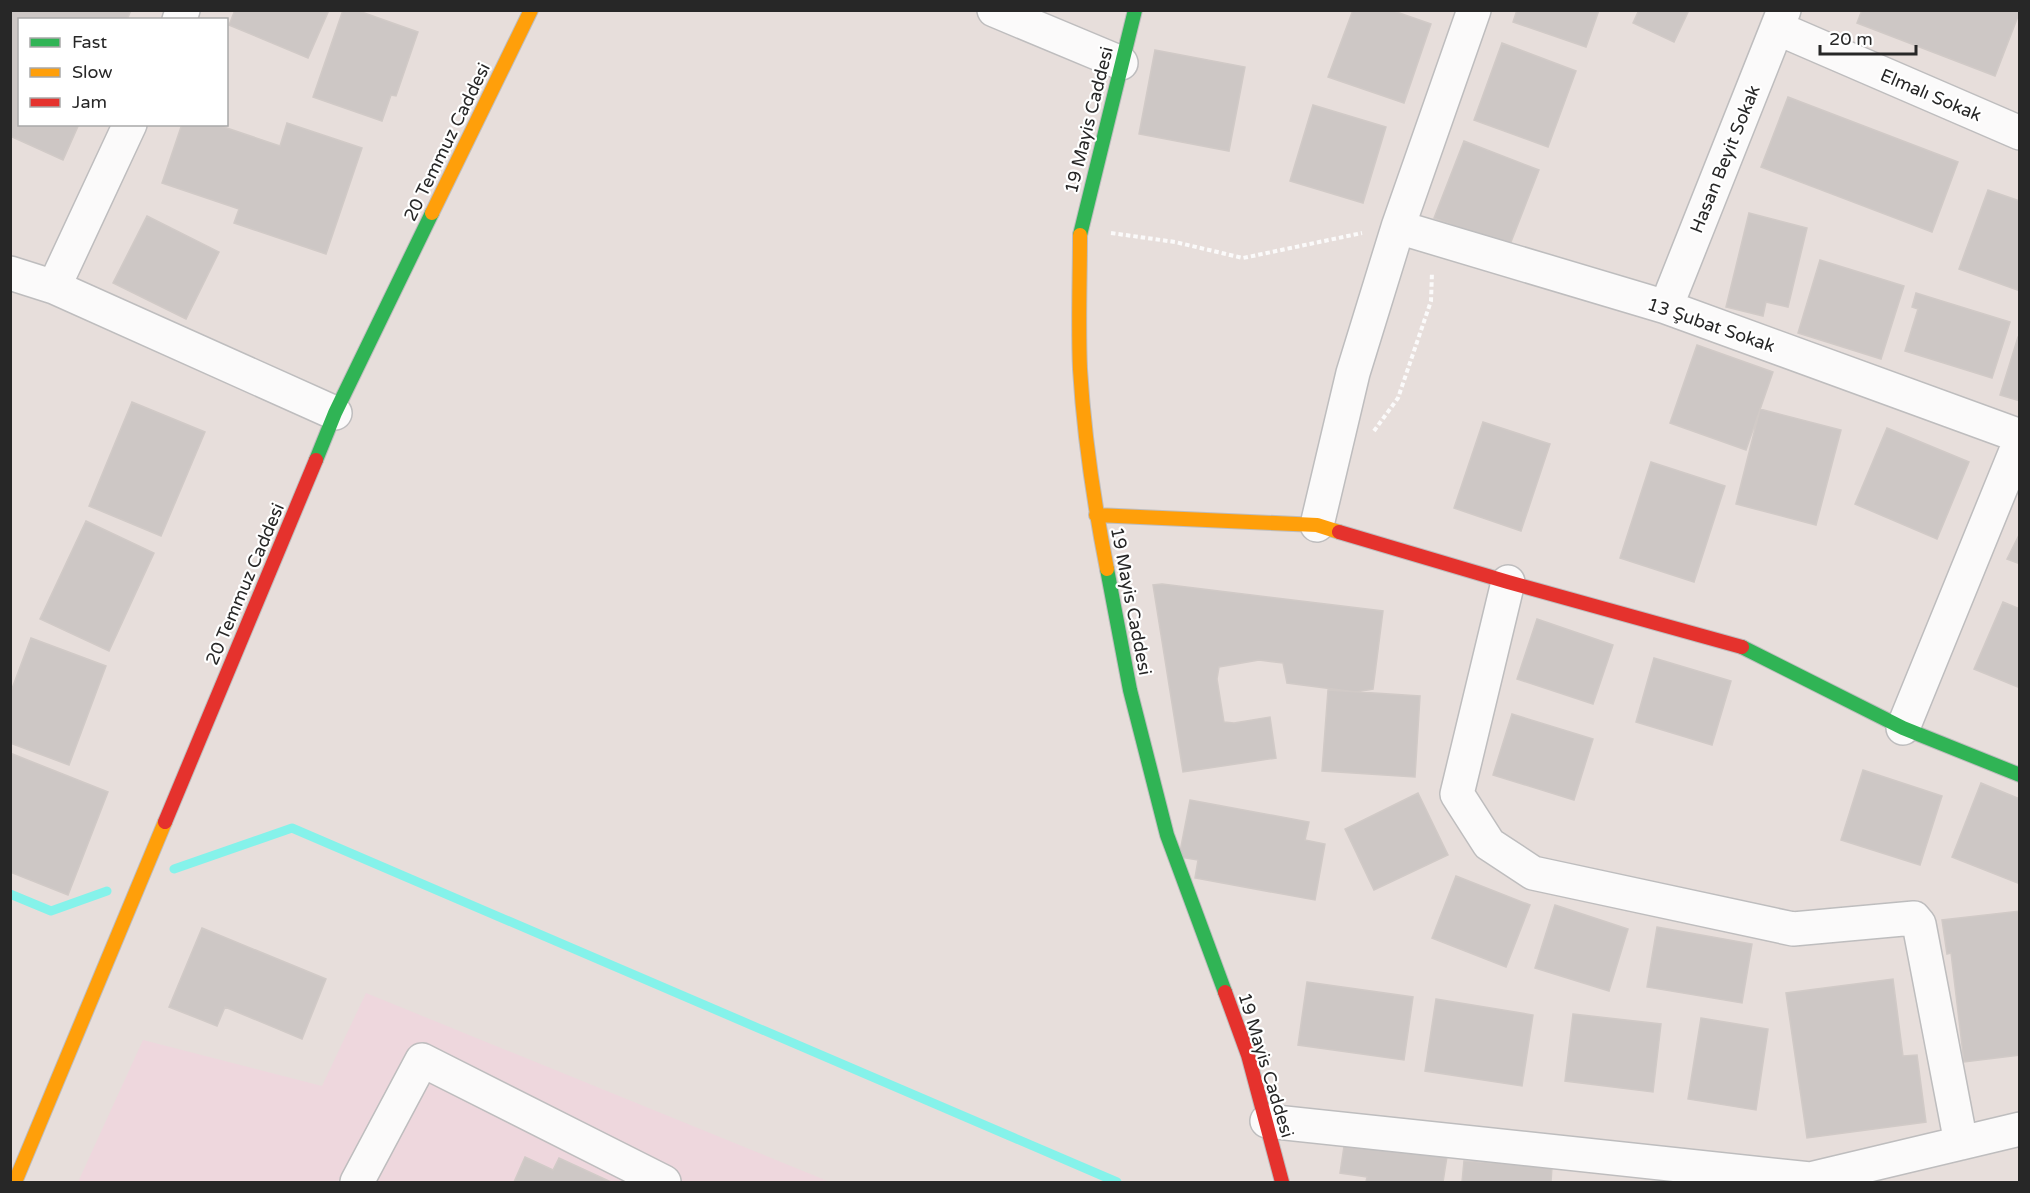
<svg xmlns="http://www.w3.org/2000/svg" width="2030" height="1193" font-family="'Varela Round',sans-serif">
<rect width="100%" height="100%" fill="#e7dedb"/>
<path fill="#eed7dd" d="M366,993L830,1182H78L143,1040L322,1086Z"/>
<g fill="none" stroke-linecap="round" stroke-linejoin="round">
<path stroke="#85f2ea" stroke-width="9" d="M174,869L292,828L1117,1182
M10,894L51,911L107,891"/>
</g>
<path fill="#cdc7c5" stroke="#d1cac7" stroke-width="1.5" d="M10,10H131L127,20H20V124H79L63,160L10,136Z
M235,10H329L308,58L229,25Z
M343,10H356L418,32L396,96L391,95L382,121L313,97Z
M1353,10H1391L1431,24L1404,103L1328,77Z
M1517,10H1599L1586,47L1513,22Z
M1639,10H1689L1674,42L1633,23Z
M1862,10H2020V11L1995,76L1857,23Z
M1502,43L1576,71L1548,147L1474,120Z
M1155,50L1245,67L1229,151L1139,134Z
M1788,97L1958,162L1932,232L1761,167Z
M1313,105L1386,127L1363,203L1290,181Z
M287,123L362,148L326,254L234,223L239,209L162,183L182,124H215L280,146Z
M1464,141L1539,170L1509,247L1434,218Z
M1988,190L2020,201V291L1959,269Z
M1749,213L1807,228L1788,307L1766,302L1763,316L1726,307Z
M147,216L219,252L186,319L113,283Z
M1820,260L1904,286L1881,359L1798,333Z
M1916,293L2010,322L1992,378L1905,351L1918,309L1912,307Z
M2018,337H2020V401L2000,395Z
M1697,345L1773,372L1746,450L1670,423Z
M132,402L205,432L161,536L89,506Z
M1760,409L1841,430L1816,525L1736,504Z
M1483,422L1550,444L1521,531L1454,508Z
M1887,428L1969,462L1937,539L1855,504Z
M1651,462L1725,486L1694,582L1620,558Z
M86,521L154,553L109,651L40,619Z
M2020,533V564L2007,559Z
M1162,584L1383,611L1373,689L1356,692L1287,683L1283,663L1259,660L1219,667L1217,679L1224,722L1234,723L1270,717L1276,758L1183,772L1153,585Z
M2003,602L2020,609V688L1974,669Z
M1537,619L1613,645L1593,704L1517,679Z
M31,638L106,666L69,765L10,743V694Z
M1654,658L1731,681L1712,745L1636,722Z
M1328,690L1420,696L1415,777L1322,771Z
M1512,714L1593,739L1574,800L1493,775Z
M10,753L108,792L68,895L10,872Z
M1863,770L1942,796L1920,865L1841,840Z
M1981,783L2020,799V884L1952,857Z
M1418,793L1448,855L1374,890L1345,829Z
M1190,800L1309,822L1305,840L1325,844L1315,900L1195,878L1198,860L1179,857Z
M1456,876L1530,905L1506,967L1432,938Z
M1555,905L1628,929L1609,991L1535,968Z
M2020,911V1055L1964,1062L1951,953L1947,954L1942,920Z
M1657,927L1752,944L1742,1003L1647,987Z
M202,928L326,979L302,1039L225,1007L217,1026L169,1007Z
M1893,979L1903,1056L1917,1055L1926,1122L1807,1138L1786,993Z
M1307,982L1413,997L1404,1060L1298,1045Z
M1436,999L1533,1015L1522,1086L1425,1071Z
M1573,1014L1661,1024L1653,1092L1565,1081Z
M1701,1018L1768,1029L1756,1110L1688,1099Z
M1346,1133L1448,1150L1443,1182H1366L1367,1177L1340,1173Z
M525,1157L553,1170L559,1158L611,1182H514Z
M1464,1161L1552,1167L1551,1182H1462Z"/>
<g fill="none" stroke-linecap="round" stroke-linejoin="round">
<defs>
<path id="street" d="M994,10L1121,63
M179,20L183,10
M1777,28L2020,133
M1398,227L1666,307L2020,436
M10,273L54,287L335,413
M54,287L130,124
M1666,307L1784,10
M1317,525L1353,373L1398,227L1474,10
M1508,582L1457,794L1489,844L1533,873L1793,929L1914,918L1919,924L1961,1143
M1903,728L2020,441
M1267,1121L1810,1179L2020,1129
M357,1182L422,1060L664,1182"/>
<path id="fast" d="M1080,235L1135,10
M316,460L335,413L432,213
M1107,569L1130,690L1167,835L1225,992
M1742,647L1903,728L2020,775"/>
<path id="slow" d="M432,213L531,10
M1080,235C1080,279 1078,324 1080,369C1084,436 1094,503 1107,569
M1096,515L1317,525L1339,532
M15,1182L165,822"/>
<path id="jam" d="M1339,532L1508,582L1742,647
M165,822L316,460
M1225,992L1248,1055L1282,1182"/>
</defs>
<use href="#street" stroke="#bebdbe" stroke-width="36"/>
<use href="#fast" stroke="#bebdbe" stroke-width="16"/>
<use href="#slow" stroke="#bebdbe" stroke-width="16"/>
<use href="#jam" stroke="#bebdbe" stroke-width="16"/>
<path stroke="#fbfafa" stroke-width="4" stroke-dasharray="4.5 3" stroke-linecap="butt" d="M1111,233L1175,242L1243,258L1362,233
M1374,431L1398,398L1431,301L1432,272"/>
<use href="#street" stroke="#fbfafa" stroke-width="33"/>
<use href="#fast" stroke="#30b455" stroke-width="14"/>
<use href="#slow" stroke="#ff9f0a" stroke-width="14"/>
<use href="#jam" stroke="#e5322d" stroke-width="14"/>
</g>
<g text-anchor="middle" stroke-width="4.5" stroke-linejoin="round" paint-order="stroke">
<g font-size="18" fill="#272727" stroke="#fff">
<text transform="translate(1931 95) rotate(23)" y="6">Elmalı Sokak</text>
<text transform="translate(1089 120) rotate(-76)" y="6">19 Mayis Caddesi</text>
<text transform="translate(447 142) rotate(-64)" y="6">20 Temmuz Caddesi</text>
<text transform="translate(1725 159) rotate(-68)" y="6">Hasan Beyit Sokak</text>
<text transform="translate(1711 325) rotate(19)" y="6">13 Şubat Sokak</text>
<text transform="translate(245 584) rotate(-67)" y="6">20 Temmuz Caddesi</text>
<text transform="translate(1131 601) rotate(79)" y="6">19 Mayis Caddesi</text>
<text transform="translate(1266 1065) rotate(73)" y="6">19 Mayis Caddesi</text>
</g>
</g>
<rect width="2030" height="1193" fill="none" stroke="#272727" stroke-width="24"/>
<rect x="18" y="18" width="210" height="108" fill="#ffffff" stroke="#a9a9a9" stroke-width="1.5"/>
<rect x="30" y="38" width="30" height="9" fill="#30b455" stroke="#a9a9a9" stroke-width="1.5"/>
<text x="72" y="48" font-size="18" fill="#272727">Fast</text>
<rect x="30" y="68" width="30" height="9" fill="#ff9f0a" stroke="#a9a9a9" stroke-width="1.5"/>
<text x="72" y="78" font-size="18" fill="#272727">Slow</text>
<rect x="30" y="98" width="30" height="9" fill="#e5322d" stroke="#a9a9a9" stroke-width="1.5"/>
<text x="72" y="108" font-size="18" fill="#272727">Jam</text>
<path d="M1820 45v9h96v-9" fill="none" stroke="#272727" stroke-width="3"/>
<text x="1829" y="45" font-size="18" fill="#272727" stroke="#ffffff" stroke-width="4.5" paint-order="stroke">20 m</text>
</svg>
